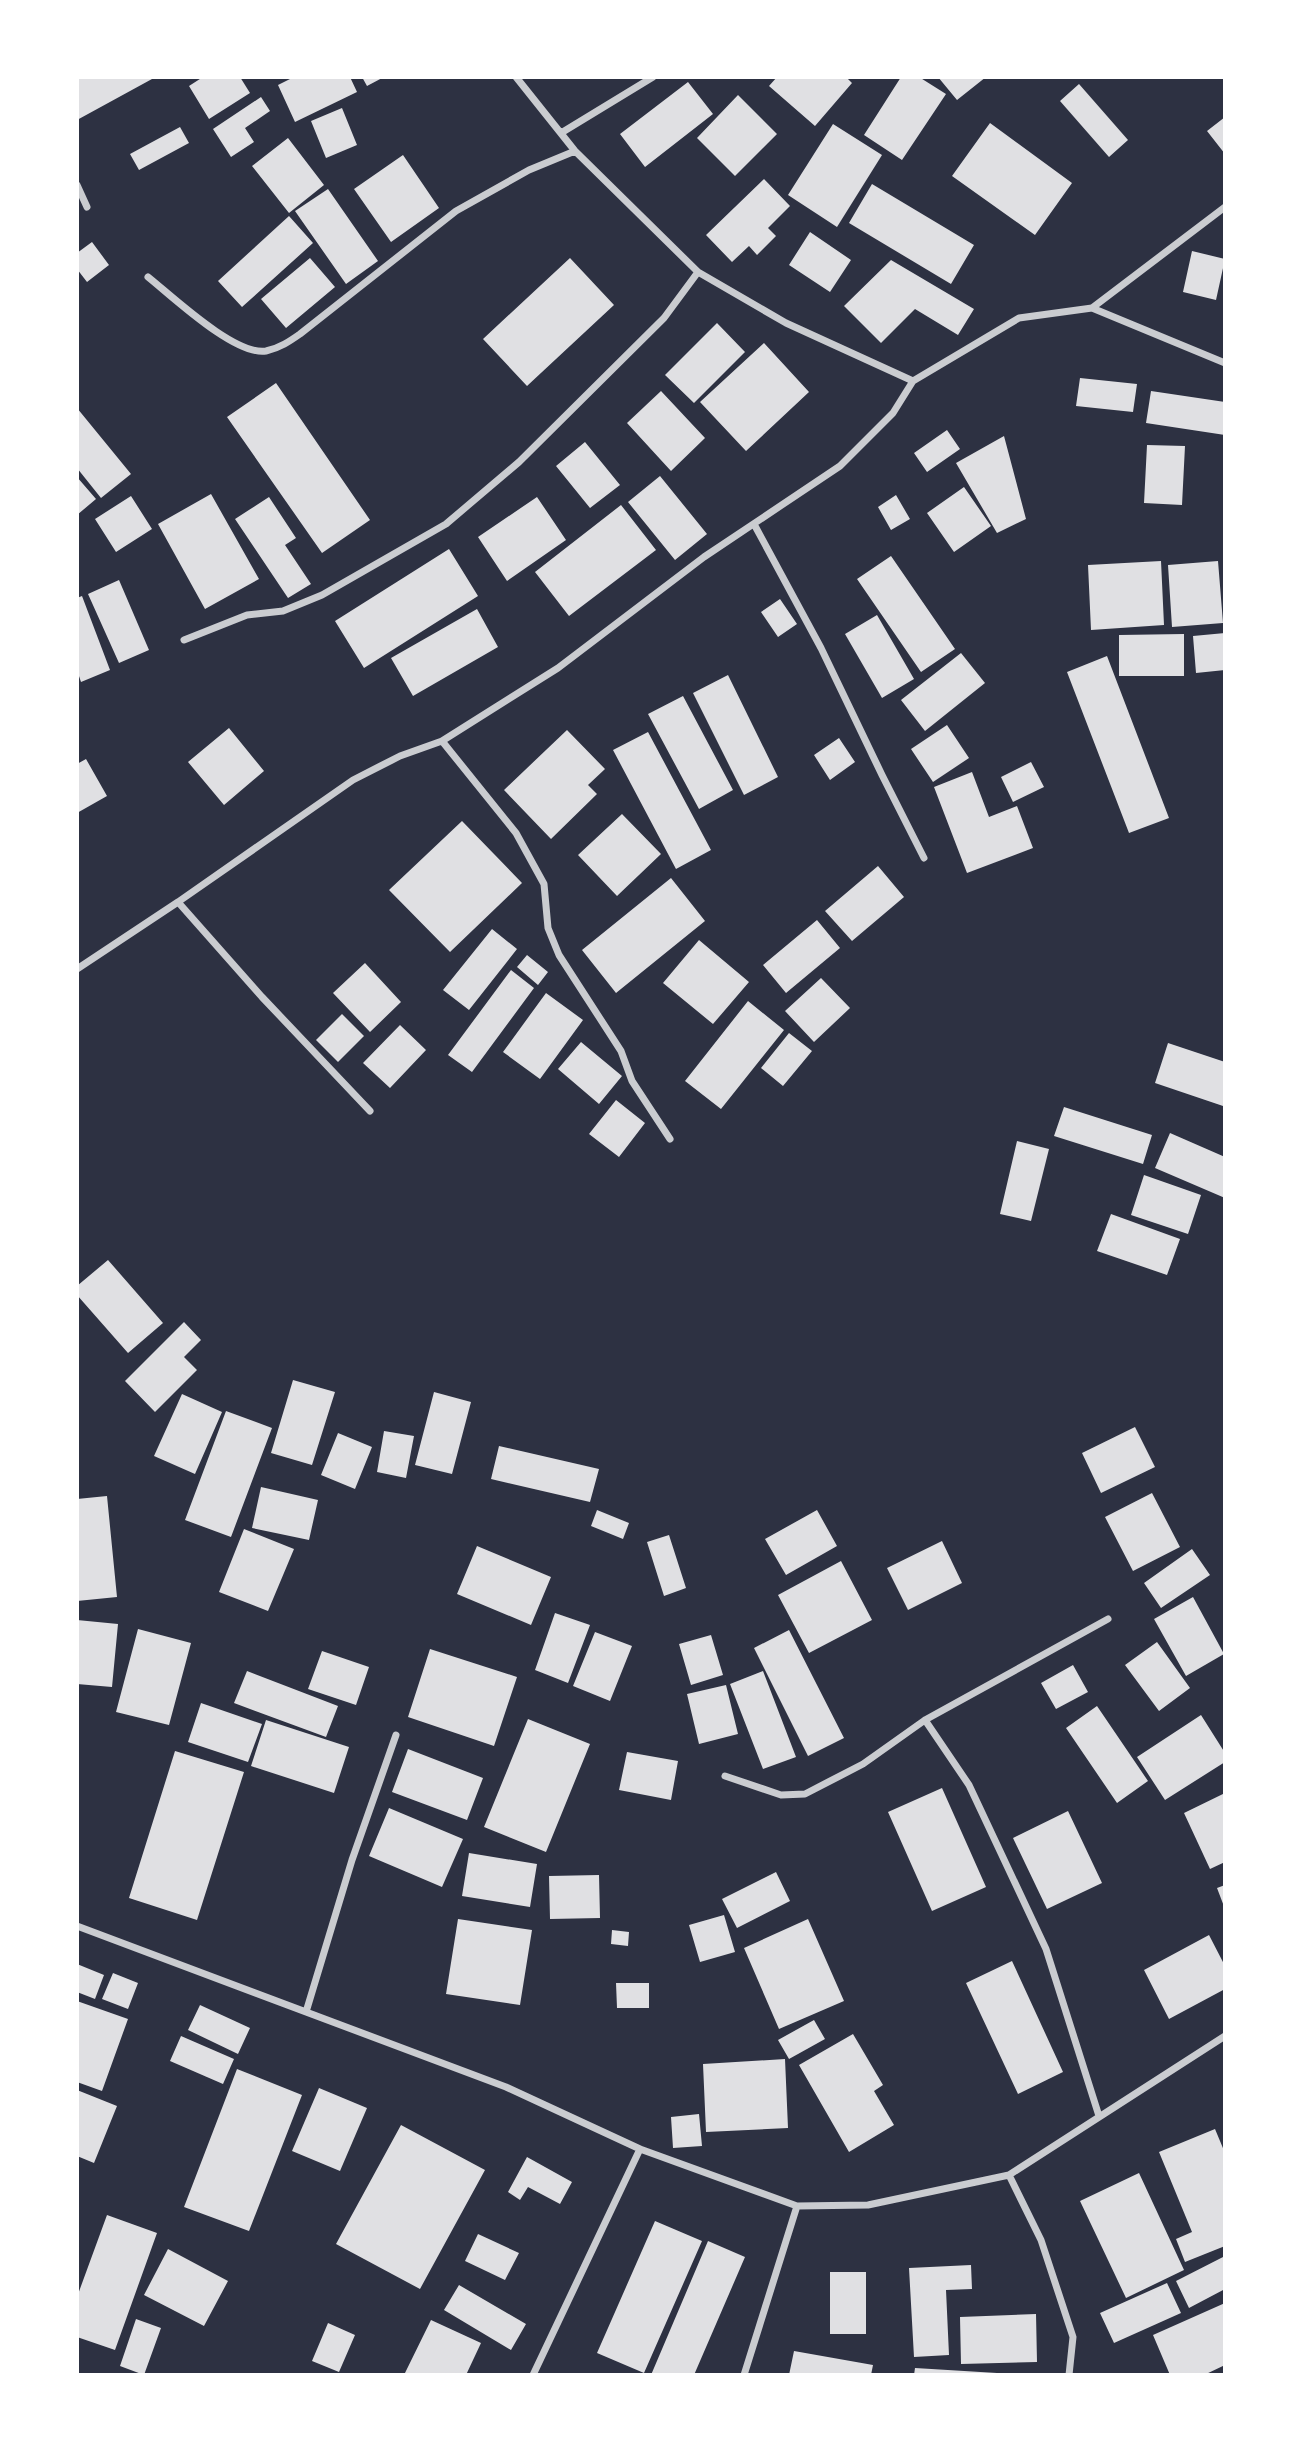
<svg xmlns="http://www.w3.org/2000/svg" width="1302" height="2452" font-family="'DejaVu Sans',sans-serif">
<rect width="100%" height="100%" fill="#2d3142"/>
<path fill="#e0e0e3" d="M77,77H151L152,79L77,120Z
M203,77H240L250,93L209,119L189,86Z
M294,77H350L357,92L295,122L278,85Z
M362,77H384L367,86Z
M777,77H846L852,83L815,126L769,86Z
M901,77H919L946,94L902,160L864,135Z
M938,77H986L957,100Z
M688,82L713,114L645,167L620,134Z
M1079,84L1128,140L1109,157L1060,101Z
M738,95L777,134L735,176L697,138Z
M261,97L270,111L245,128L254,142L231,157L213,129Z
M342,108L357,145L326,158L311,121Z
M1225,117V154L1207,131Z
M990,123L1072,183L1035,235L952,176Z
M833,124L882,155L837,227L788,195Z
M180,127L189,143L139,170L130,154Z
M288,138L324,185L289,213L252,166Z
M403,155L439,208L391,242L354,189Z
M764,179L790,206L768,228L776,236L757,255L749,246L732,262L706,235Z
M872,184L974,245L951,284L849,223Z
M328,189L378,261L346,284L295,211Z
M289,216L313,243L242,307L218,281Z
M810,232L851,260L830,292L789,265Z
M92,242L109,265L87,282L77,269V253Z
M1192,251L1225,259L1216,300L1183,292Z
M310,258L335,287L286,328L261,299Z
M570,258L614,305L527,386L483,339Z
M891,260L974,309L958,335L915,309L881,343L844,306Z
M717,323L745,352L694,403L665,375Z
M764,343L809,392L746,451L700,402Z
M1080,378L1137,384L1133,412L1076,406Z
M276,383L370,520L322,553L227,417Z
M661,391L705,438L671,471L627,423Z
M1151,391L1225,402V435L1146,423Z
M77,408L131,474L101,498L77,468Z
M947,430L960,449L927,472L914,453Z
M1004,436L1026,519L997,533L956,463Z
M585,442L620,485L590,508L556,466Z
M1147,445L1185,446L1182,505L1144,503Z
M660,476L707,534L675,560L628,502Z
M77,477L96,499L77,515Z
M964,487L991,526L954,552L927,513Z
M211,494L259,579L205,609L158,524Z
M896,495L910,519L891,530L878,507Z
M131,496L152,529L116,552L95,519Z
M269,497L296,538L285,545L311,584L288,598L235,519Z
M537,497L566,540L507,581L478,537Z
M621,505L656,550L569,616L535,572Z
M449,549L478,596L364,668L335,621Z
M891,556L955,649L921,672L857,579Z
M1161,561L1164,625L1091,630L1088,565Z
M1218,561L1223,623L1172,627L1168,565Z
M119,580L149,650L119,663L88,594Z
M82,596L110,670L81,682L77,670V598Z
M780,599L797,624L778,637L761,612Z
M477,609L498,647L413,696L391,658Z
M877,615L914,679L882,698L845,634Z
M1225,633V670L1196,673L1193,636Z
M1184,634V676H1119V635Z
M961,653L985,683L925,731L901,700Z
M1107,656L1169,818L1129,833L1067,672Z
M728,675L778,777L744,795L693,693Z
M683,696L733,790L699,809L648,714Z
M947,725L969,758L933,782L911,749Z
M229,728L264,771L224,805L188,762Z
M567,730L605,769L588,785L597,794L551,839L504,790Z
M648,732L711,850L676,869L613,750Z
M839,738L855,762L830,780L814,755Z
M86,759L107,796L77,813V764Z
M1031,762L1044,787L1013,802L1001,777Z
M972,772L989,817L1017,806L1033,848L967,873L934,787Z
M622,814L661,854L617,896L578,855Z
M462,821L522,883L450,952L389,890Z
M878,866L904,897L852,941L825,911Z
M671,878L705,921L616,993L582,950Z
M817,920L840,948L786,993L763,965Z
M492,929L517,949L469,1010L443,990Z
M699,940L749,982L713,1024L663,983Z
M527,955L548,972L538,985L517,967Z
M365,963L401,1002L370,1032L333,993Z
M511,970L534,988L472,1072L448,1055Z
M821,978L850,1008L814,1042L785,1011Z
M546,993L583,1020L540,1079L503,1052Z
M748,1001L784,1030L721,1109L685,1081Z
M342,1014L364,1036L338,1062L316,1040Z
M400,1025L426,1050L390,1088L363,1063Z
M789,1033L812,1051L783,1086L761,1068Z
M581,1042L622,1076L599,1104L558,1069Z
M1168,1043L1225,1062V1098L1223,1106L1155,1083Z
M616,1100L645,1123L619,1157L589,1134Z
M1064,1107L1152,1135L1143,1164L1054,1136Z
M1170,1133L1225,1157V1198L1155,1168Z
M1017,1141L1049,1149L1031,1221L1000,1214Z
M1144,1175L1201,1195L1188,1234L1131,1215Z
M1111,1214L1180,1239L1167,1275L1097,1251Z
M108,1260L163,1323L128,1353L77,1295V1286Z
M184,1322L201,1340L184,1357L197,1370L155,1412L125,1381Z
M293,1380L335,1392L312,1465L271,1453Z
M434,1392L471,1402L452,1474L415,1465Z
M182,1394L222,1412L195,1474L154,1456Z
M226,1411L272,1428L231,1537L185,1520Z
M1135,1427L1155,1467L1101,1493L1082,1453Z
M384,1431L414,1436L406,1478L377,1472Z
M338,1433L372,1447L355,1489L321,1475Z
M499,1446L599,1469L590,1502L491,1479Z
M261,1487L318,1500L309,1540L252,1528Z
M1152,1493L1180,1547L1133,1571L1105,1517Z
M107,1496L117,1597L77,1601V1499Z
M597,1510L629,1523L623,1539L591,1526Z
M817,1510L837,1546L786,1575L765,1539Z
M244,1529L294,1549L268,1611L219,1592Z
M669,1535L686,1588L664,1596L647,1542Z
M942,1541L962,1583L908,1610L887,1568Z
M477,1546L551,1577L531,1625L457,1594Z
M1192,1549L1210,1575L1161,1608L1144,1583Z
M841,1561L872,1620L809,1653L778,1595Z
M1193,1597L1224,1654L1186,1676L1154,1619Z
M555,1613L590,1625L568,1683L535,1670Z
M77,1620L118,1624L112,1687L77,1684Z
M138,1629L191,1643L169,1725L116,1712Z
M789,1630L844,1738L808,1756L754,1648Z
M595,1632L632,1646L610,1701L573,1686Z
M711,1635L723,1675L691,1685L679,1644Z
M1157,1642L1190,1688L1159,1711L1125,1665Z
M430,1649L517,1677L494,1746L408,1717Z
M322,1651L369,1667L356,1705L308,1689Z
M1073,1665L1088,1692L1056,1709L1041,1683Z
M247,1671L338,1706L326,1737L234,1703Z
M763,1671L796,1757L763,1769L730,1684Z
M726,1685L738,1734L699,1744L687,1694Z
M201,1703L262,1724L248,1762L188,1742Z
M1097,1706L1148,1781L1117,1803L1066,1728Z
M1201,1715L1225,1753V1762L1165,1800L1137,1757Z
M528,1719L590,1744L546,1852L484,1827Z
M266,1720L349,1747L334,1793L251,1766Z
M408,1749L483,1778L467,1820L392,1792Z
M175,1751L244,1772L197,1920L129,1898Z
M627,1752L678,1761L671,1800L619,1790Z
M942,1788L986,1887L932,1911L888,1812Z
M1225,1793V1862L1210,1869L1184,1813Z
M389,1808L463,1839L442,1887L369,1856Z
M1068,1811L1102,1883L1047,1909L1013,1838Z
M469,1853L537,1864L530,1907L462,1896Z
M776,1872L790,1901L737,1928L722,1899Z
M599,1875L600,1918L550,1919L549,1876Z
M1225,1885V1909L1217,1888Z
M724,1915L735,1952L700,1962L689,1925Z
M458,1919L532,1930L520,2005L446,1994Z
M808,1919L844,2001L779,2029L744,1948Z
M612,1930L629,1932L628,1946L611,1944Z
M1209,1935L1225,1966V1989L1169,2019L1144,1970Z
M1012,1961L1063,2072L1018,2094L966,1983Z
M77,1964L104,1975L95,1999L77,1992Z
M113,1973L138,1983L128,2009L102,1999Z
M616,1983H649V2008H617Z
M77,2001L128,2019L102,2091L77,2082Z
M200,2005L250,2028L238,2054L188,2030Z
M814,2020L825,2039L789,2059L778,2040Z
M853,2034L883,2085L874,2091L894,2125L849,2152L799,2065Z
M181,2036L234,2059L223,2084L170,2061Z
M785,2059L788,2128L706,2132L703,2064Z
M237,2069L302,2095L249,2231L184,2207Z
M319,2088L367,2108L340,2171L292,2151Z
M77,2090L117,2106L94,2163L77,2156Z
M699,2114L702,2146L673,2148L671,2117Z
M401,2125L485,2170L420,2289L336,2244Z
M1215,2129L1225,2153V2246L1185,2262L1176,2239L1192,2232L1159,2152Z
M527,2157L572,2182L560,2204L528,2187L520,2200L508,2192Z
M1139,2173L1184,2270L1126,2298L1080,2201Z
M107,2215L157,2233L115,2350L77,2337V2297Z
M655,2221L702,2241L644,2373L597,2353Z
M478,2234L519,2253L505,2280L465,2261Z
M708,2241L745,2257L694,2375H651Z
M168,2249L228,2281L204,2326L144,2295Z
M1225,2256V2289L1189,2308L1176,2281Z
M971,2265L972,2289L946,2290L949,2355L914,2357L909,2268Z
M830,2272H866V2334H830Z
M1167,2283L1181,2313L1114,2343L1100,2313Z
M459,2285L526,2324L511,2350L444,2310Z
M1225,2303V2365L1204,2375H1170L1153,2335Z
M1036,2314L1037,2362L961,2364L960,2317Z
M136,2319L161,2328L144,2375L120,2366Z
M431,2320L481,2343L466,2375H404Z
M328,2323L355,2335L339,2372L312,2361Z
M794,2351L873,2365L871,2375H789Z
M915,2368L997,2373L996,2375H914Z"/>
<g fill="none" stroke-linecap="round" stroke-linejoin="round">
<path stroke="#caccd0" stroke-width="7" d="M516,77L575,151L698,272L786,323L913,381
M561,133L653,77
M77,185L87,207
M148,277C173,297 235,356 266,351C280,348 290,341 300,334L456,211L529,170L575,151
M1092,308L1225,363
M754,524L821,648L882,775L924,858
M184,640L247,615L283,611L322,595L446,524L519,462L664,318L698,272
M442,741L516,833L544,884L548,928L559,955L621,1051L632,1081L670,1139
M178,902L262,997L370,1111
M77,969L178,902L353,780L400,756L442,741L558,668L704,557L840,466L893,413L913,381L1019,318L1092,308L1225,207
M925,1720L969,1785L1046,1949L1099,2116
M725,1776L781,1795L805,1794L863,1764L925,1720L1108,1619
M77,1926L506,2087L640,2149L797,2206L868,2205L1009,2175L1225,2036
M306,2012L352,1860L396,1735
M1009,2175L1041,2240L1073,2337L1069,2375
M533,2375L640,2149
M744,2375L797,2206"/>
</g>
<rect width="1302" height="2452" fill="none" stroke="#ffffff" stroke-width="158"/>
</svg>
